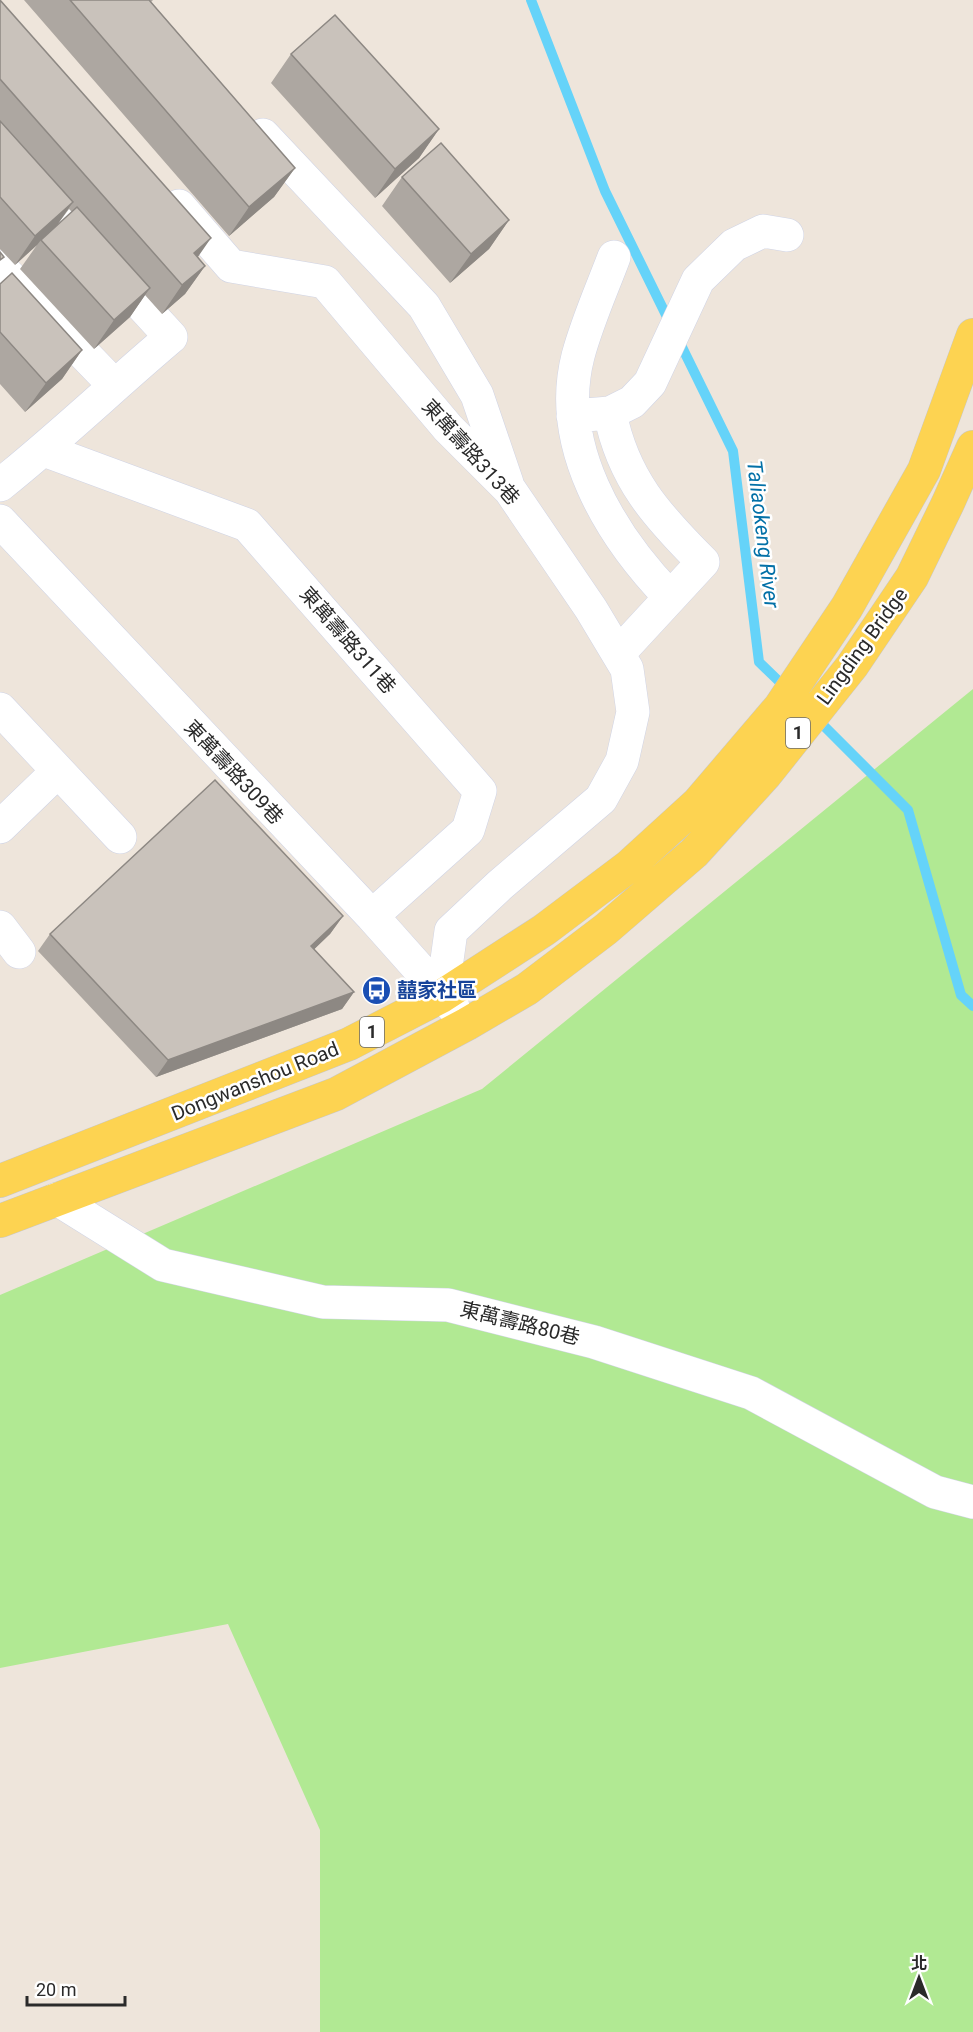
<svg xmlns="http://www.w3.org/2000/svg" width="973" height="2032" font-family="Roboto,'Noto Sans TC',sans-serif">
<rect width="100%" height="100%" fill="#eee5db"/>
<path fill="#b1e993" d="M973,689V2032H320V1830L228,1624L0,1668V1295L482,1089Z"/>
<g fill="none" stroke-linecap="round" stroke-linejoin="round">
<path stroke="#65d3f9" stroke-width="10" d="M531,0L605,191L671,325
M678,339L733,451L759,662L788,690
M816,718L908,810L961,995L973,1006"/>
<defs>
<path id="minor" d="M263,135L424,306L477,395L507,483
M0,151L171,337C113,386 59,438 0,485
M179,206L231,266L325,282L448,428L510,490L591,609L627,669L633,712L622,761L601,799L500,885L451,931L442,996
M614,257C602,289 587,322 578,356C555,445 610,535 670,597
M0,267L114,385
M610,413C623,479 657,516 703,562L618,654
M573,416L610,413L632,402L650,383L698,280L734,245L763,231L787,235
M44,450L247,525L480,791L468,830L372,916
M0,521L372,916L453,1007
M0,709L120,837
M0,827L58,771
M0,927L19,952
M57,1199L163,1265L323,1302L448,1305L594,1342L751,1393L935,1492L973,1502"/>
<path id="major" d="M0,1181L349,1044L442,996L544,930L629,866L698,803L780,707L847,607L924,470L973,335
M0,1221L336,1094L467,1024L527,989L606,929L694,853L766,774L852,666L912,577L948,503L973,447"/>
</defs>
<use href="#minor" stroke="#d0d4e5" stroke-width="34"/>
<use href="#major" stroke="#c8c8c8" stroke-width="34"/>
<use href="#minor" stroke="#fff" stroke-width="33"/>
<use href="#major" stroke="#fdd351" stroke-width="33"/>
</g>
<path fill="#ada7a1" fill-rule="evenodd" d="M0,0L205,266L185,294L162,314L145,295L130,317L94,349L20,269L37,245L15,265L0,249ZM69,209L72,212L57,225Z
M24,0H153L151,2L295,168L274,197L229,236Z
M291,54L439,129L419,158L375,198L271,83Z
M402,177L509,220L489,249L450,283L382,206Z
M0,284L82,350L62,379L25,412L0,384Z
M343,916L330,934L314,949L354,992L342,1009L156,1077L38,951L50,934Z"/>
<path fill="#8d8883" d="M439,129L419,158L375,198L395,169Z
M295,168L274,197L229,236L249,207Z
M73,202L53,231L41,240L37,245L15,265L35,236Z
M509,220L489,249L450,283L471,254Z
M211,238L191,267L194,253Z
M205,266L185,294L162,314L182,285Z
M150,288L130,317L94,349L114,320Z
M82,350L62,379L25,412L46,383Z
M343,916L330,934L299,964L311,946Z
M354,992L342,1009L156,1077L168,1060Z"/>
<path fill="#c9c2bb" stroke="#8d8883" stroke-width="1.5" d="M0,0L211,238L194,253L205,266L182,285L0,79Z
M70,0H149L295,168L249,207Z
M335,15L439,129L395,169L291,54Z
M0,121L73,202L35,236L0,197Z
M441,143L509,220L471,254L402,177Z
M77,207L150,288L114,320L41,240Z
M0,252L4,257L0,260Z
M12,273L82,350L46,383L0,332V284Z
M215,780L343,916L311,946L354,992L168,1060L50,934Z"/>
<defs>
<symbol id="bus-disc" viewBox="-11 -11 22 22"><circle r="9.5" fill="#1a4fb4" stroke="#fff"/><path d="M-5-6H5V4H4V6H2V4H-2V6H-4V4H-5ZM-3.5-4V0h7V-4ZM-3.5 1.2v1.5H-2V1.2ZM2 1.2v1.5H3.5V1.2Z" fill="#fff"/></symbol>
</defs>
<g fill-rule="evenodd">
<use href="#bus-disc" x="360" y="974" width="33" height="33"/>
</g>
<g text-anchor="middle" stroke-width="5" stroke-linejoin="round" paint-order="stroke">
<g fill="#fff" stroke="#6a6a6a" stroke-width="1.5">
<rect x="786" y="718" width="24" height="30" rx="4.5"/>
<rect x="360" y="1017" width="24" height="30" rx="4.5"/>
</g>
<g font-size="18" font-weight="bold" fill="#2a2a2a">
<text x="798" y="739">1</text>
<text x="372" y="1038">1</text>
</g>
<g font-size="20" fill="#2a2a2a" stroke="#fff">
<text transform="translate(471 452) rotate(48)" y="7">東萬壽路313巷</text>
<text transform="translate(348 640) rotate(49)" y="7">東萬壽路311巷</text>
<text transform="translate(862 646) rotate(-54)" y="7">Lingding Bridge</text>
<text transform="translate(234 772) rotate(47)" y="7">東萬壽路309巷</text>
<text transform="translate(255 1081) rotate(-22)" y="7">Dongwanshou Road</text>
<text transform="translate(520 1323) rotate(14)" y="7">東萬壽路80巷</text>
</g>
<g font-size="20" font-weight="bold" fill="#164399" stroke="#fff" text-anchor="start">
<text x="397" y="997">囍家社區</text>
</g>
<g font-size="21" font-style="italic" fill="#0270a7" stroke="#fff">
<text transform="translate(763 534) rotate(83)" y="7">Taliaokeng River</text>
</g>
</g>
<g transform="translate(919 1978)" stroke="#ffffff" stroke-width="4.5" paint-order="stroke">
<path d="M0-4.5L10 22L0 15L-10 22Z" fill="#2a2a2a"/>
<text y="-9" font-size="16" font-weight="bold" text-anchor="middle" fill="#2a2a2a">北</text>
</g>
<path d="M27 1996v9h98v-9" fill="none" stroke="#2a2a2a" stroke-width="3"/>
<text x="36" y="1996" font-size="18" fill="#2a2a2a" stroke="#ffffff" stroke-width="4.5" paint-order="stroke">20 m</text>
</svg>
